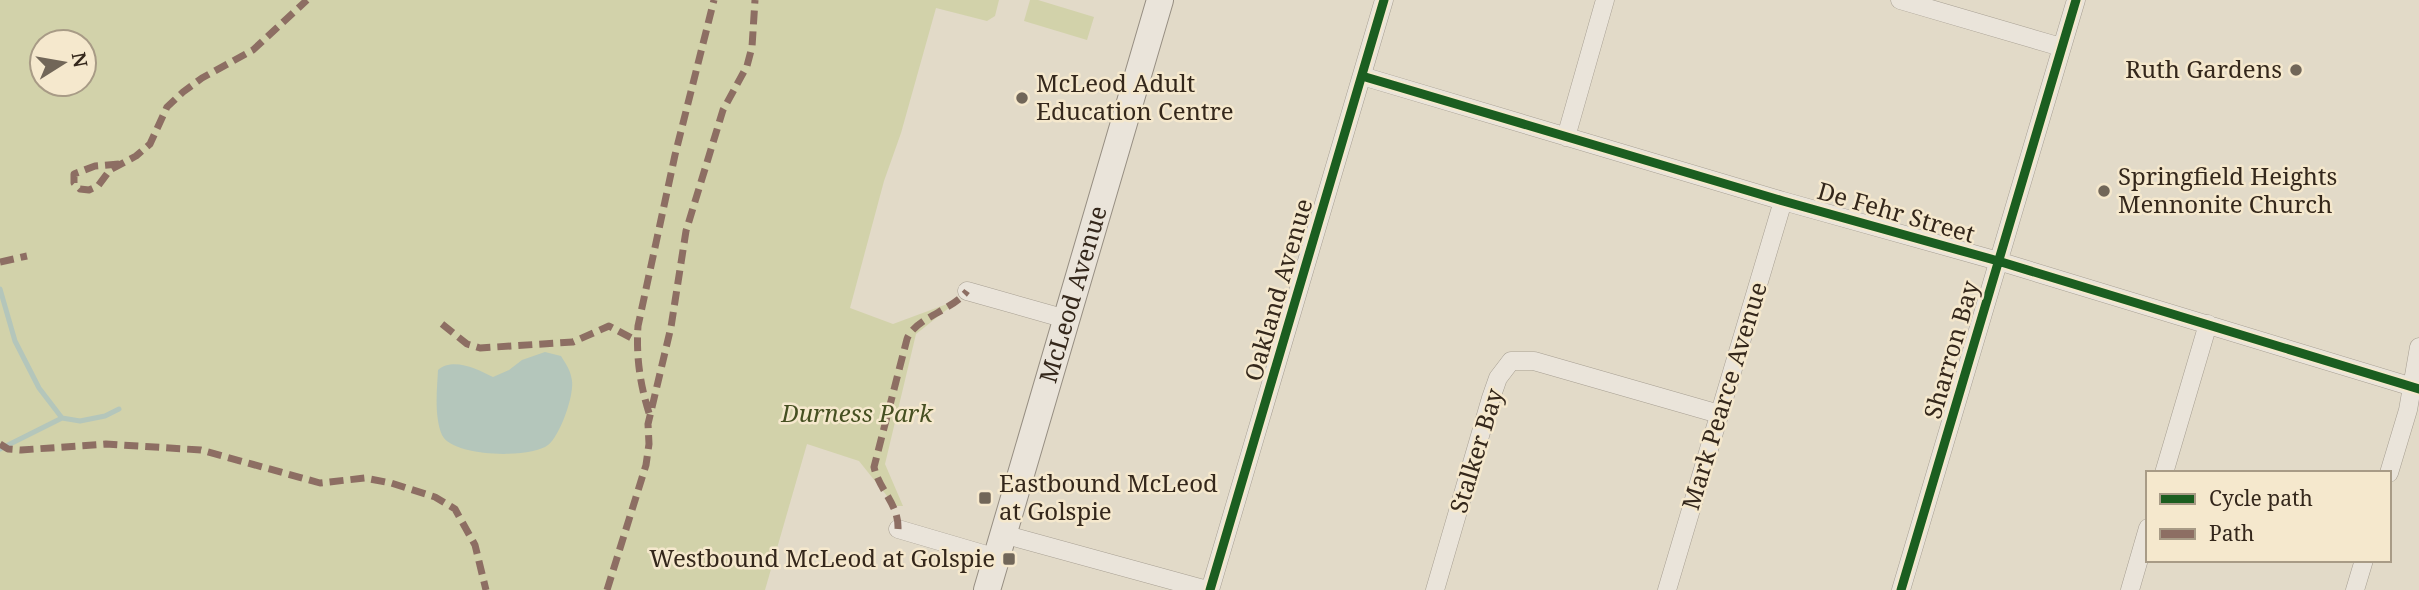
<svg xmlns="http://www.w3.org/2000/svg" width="2419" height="590" font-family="'Noto Serif',serif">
<rect width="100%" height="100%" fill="#e2dac8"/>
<path fill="#d2d2aa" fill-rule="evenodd" d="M0,0H999L995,16L987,21L936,8L901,133L884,181L850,308L893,324L947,304L950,307L916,334L885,464L903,506H895L859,461L807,444L765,590H0ZM42,42H84V84H42Z
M1030,0H1038L1094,17L1087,40L1024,21Z"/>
<path fill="#b4c6bb" d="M545,352L561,356C566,364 571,371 572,381C574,396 560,436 548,445C530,459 452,457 442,435C434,416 437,390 438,370C453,357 477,369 493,377L509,370L522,360Z"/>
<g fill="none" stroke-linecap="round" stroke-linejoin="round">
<path stroke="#b4c6bb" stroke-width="5" d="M0,289L15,341L39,388L62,418
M0,449L62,418L80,421L105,416L119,409"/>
<defs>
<path id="street" d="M1900,0L2061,47
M1362,76L1783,201L1998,261L2419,389
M1566,137L1605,0
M967,291L1066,319
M2164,473L2208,324
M2389,473L2408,410L2419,347
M898,529L997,558
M1003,534L1207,590
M1210,590L1384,0
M1435,590L1491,398L1498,378L1511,361H1534L1719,414
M1667,590L1783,201
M1901,590L2076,0
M2130,590L2148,528
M2355,590L2364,560"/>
<g id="secondary">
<path id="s1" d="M987,590L1160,0"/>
</g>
</defs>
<use href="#street" stroke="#a79f92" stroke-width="19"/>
<use href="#secondary" stroke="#968e82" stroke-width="28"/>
<use href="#street" stroke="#eae4da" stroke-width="18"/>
<use href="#secondary" stroke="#eae4da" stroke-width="26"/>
<path stroke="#8d6e63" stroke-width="7" stroke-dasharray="14 7" stroke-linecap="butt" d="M119,164L95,166L74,174V183L80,189L89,190L98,186L110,170L136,156L150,144L167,107L183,92L202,78L253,50L307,0
M0,262L27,256
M442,324L467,344L480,348L573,342L609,326L637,341
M649,413C640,384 636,357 638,326L675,155L714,0
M0,444L8,449L21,450L106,444L201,450L320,483L365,478L391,483L435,497L455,509L475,545L486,590
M898,529C899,504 879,490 874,467L907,339C915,318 953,310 967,291
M607,590L646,465L649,444L648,424L671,327L686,231L723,110L747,66L752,47L755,0"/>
<defs>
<path id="cycleway" d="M1362,76L1783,201L1998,261L2419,389
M1210,590L1384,0
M1901,590L2076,0"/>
</defs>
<use href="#cycleway" stroke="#f5e8cd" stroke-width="13"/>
<use href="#cycleway" stroke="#1b5e20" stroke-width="9"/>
</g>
<g fill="#716658" stroke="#f5e8cd" stroke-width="2.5">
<circle cx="2296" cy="70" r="7"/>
<circle cx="1022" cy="98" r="7"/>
<circle cx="2104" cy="191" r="7"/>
<rect x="978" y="491" width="14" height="14" rx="3.5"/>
<rect x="1002" y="552" width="14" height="14" rx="3.5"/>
</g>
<g text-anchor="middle" stroke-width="5" stroke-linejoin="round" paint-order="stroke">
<g font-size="24" fill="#34271b" stroke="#f5e8cd" text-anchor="start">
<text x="2282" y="78" text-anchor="end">Ruth Gardens</text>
<text x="1036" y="92">McLeod Adult<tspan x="1036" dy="28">Education Centre</tspan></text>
<text x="2118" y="185">Springfield Heights<tspan x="2118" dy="28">Mennonite Church</tspan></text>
<text x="999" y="492">Eastbound McLeod<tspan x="999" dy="28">at Golspie</tspan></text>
<text x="995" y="567" text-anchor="end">Westbound McLeod at Golspie</text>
</g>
<g font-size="24" fill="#34271b" stroke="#f5e8cd">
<text transform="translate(1896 213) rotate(16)" y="8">De Fehr Street</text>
<text transform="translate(1279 290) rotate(-74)" y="8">Oakland Avenue</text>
<text dy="8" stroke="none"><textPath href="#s1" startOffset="308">McLeod Avenue</textPath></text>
<text transform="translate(1952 350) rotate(-74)" y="8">Sharron Bay</text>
<text transform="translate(1725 396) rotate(-73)" y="8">Mark Pearce Avenue</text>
<text transform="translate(1477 451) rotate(-73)" y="8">Stalker Bay</text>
</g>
<g font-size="24" font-style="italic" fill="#465022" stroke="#f5e8cd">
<text x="857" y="422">Durness Park</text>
</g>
</g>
<rect x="2146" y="471" width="245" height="91" fill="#f5e8cd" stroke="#a89b86" stroke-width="2"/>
<rect x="2160" y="494" width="35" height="10" fill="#1b5e20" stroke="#a89b86" stroke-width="2"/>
<text x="2209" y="506" font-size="21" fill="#34271b">Cycle path</text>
<rect x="2160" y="529" width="35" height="10" fill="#8d6e63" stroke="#a89b86" stroke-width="2"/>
<text x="2209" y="541" font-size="21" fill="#34271b">Path</text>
<g transform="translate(63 63) rotate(79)"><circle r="33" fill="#f5e8cd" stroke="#a89b86" stroke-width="2"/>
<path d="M0-5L12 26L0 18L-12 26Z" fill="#716658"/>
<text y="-10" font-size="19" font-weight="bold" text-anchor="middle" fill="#34271b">N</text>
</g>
</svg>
